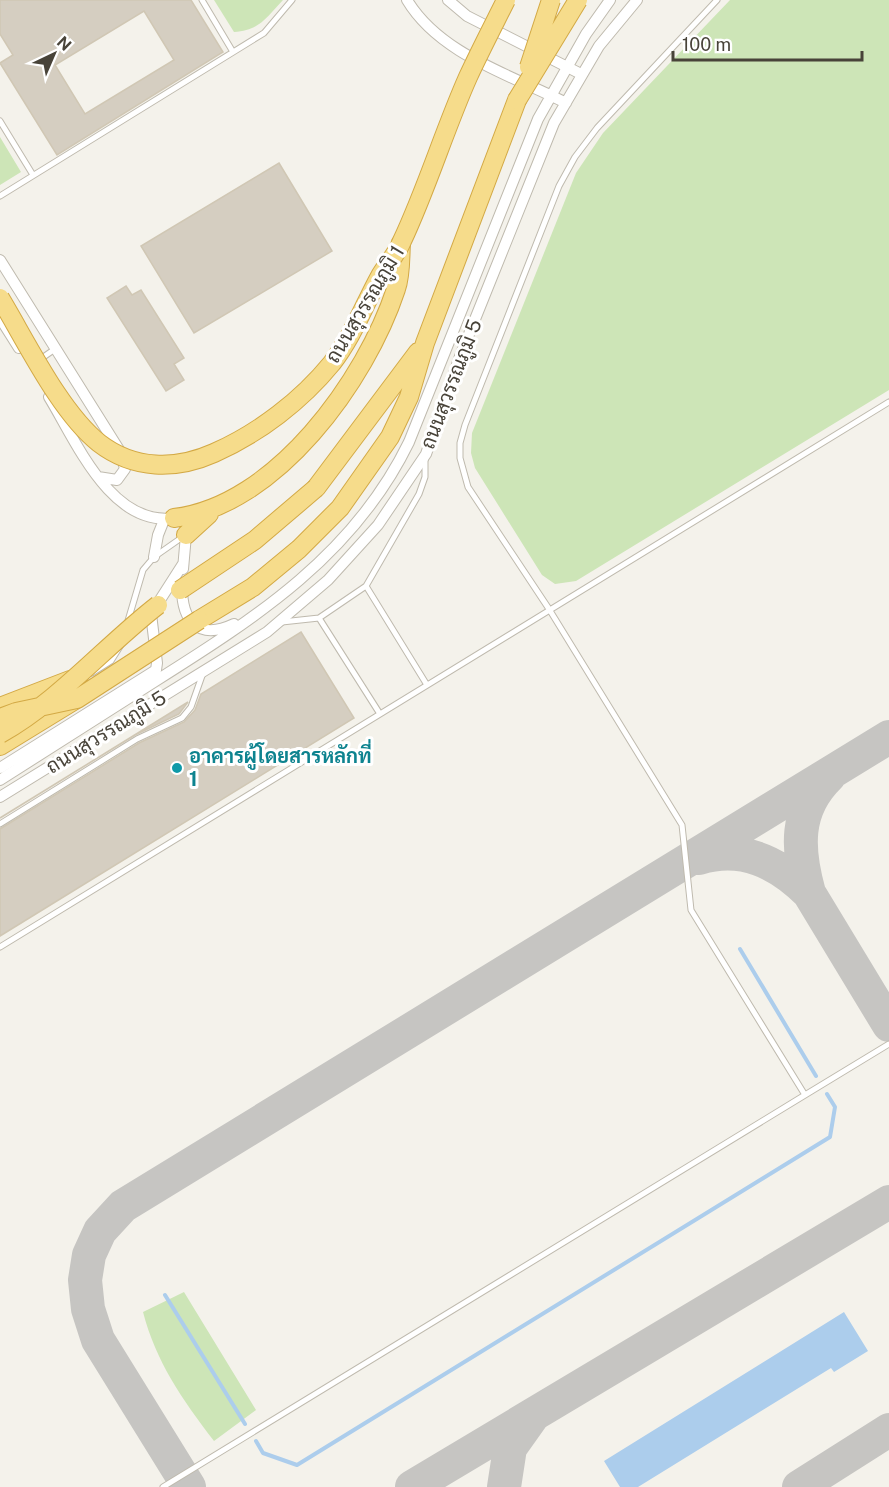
<svg xmlns="http://www.w3.org/2000/svg" width="889" height="1487" font-family="'Public Sans',Sarabun,sans-serif">
<rect width="100%" height="100%" fill="#f4f2eb"/>
<path fill="#cde5b7" d="M214,0H283C267,17 259,31 234,32Z
M730,0H889V390L576,581L555,584L542,575L475,468L471,453L472,433L576,173L603,133Z
M0,137L21,172L0,185Z
M184,1292L256,1410L214,1441C182,1399 156,1362 143,1312Z"/>
<path fill="#accdec" d="M844,1312L868,1351L834,1372L831,1368L638,1487H620L604,1461Z"/>
<g fill="none" stroke-linecap="round" stroke-linejoin="round">
<path stroke="#accdec" stroke-width="4" d="M740,949L816,1076
M165,1295L245,1424
M256,1441L263,1453L297,1465L830,1137L835,1107L827,1094"/>
<path stroke="#c6c5c2" stroke-width="34" d="M699,858C742,845 778,862 809,893L889,1025
M809,893C797,850 794,810 829,776
M189,1487L98,1340L88,1309L85,1280L89,1255L100,1231L123,1206L889,737
M412,1487L889,1202
M504,1487L510,1448L532,1417
M799,1487L889,1430"/>
</g>
<path fill="#d5cec1" stroke="#d0c7b4" stroke-width="1.5" fill-rule="evenodd" d="M0,0H191L223,52L57,155L0,63L13,55L0,34ZM144,11L174,60L85,114L55,65Z
M279,163L332,251L194,333L141,246Z
M126,286L132,295L141,290L184,358L174,364L184,380L166,391L107,298Z
M301,632L354,718L0,936V829L139,743L184,722L195,710L201,694Z
M188,702L179,714L135,735L0,818Z"/>
<g fill="none" stroke-linecap="round" stroke-linejoin="round">
<defs>
<path id="service" d="M202,0L233,52
M0,121L33,175
M0,196L264,33L292,0
M39,360L55,349
M366,586L427,685
M319,618L380,714
M282,622L319,618L366,586L419,494L425,477V458
M127,624L143,570L154,557L184,536
M92,673L111,661L121,645
M0,824L137,739L182,718L191,707L203,673
M0,947L889,402
M805,1095L889,1044
M163,1487L805,1095L691,910L682,825L549,609L468,487L460,458V443L465,425L559,186L575,157L597,128L717,0"/>
<path id="minor" d="M407,0C440,55 512,75 566,103
M448,0L467,16L581,74
M0,260L121,453L125,469L117,480L98,477
M0,318L19,348
M49,397C76,441 111,527 174,518
M154,557L158,535L164,520
M183,569L186,535
M182,584C181,621 198,641 234,624
M0,768L156,670L157,663L151,614L183,564
M0,780C51,747 103,715 154,682C257,617 354,555 409,442L538,119L586,34L610,0
M0,797L267,632L328,580L378,525L426,454L459,359L554,123L599,46L637,0"/>
<path id="trunk" d="M316,488L418,352
M174,518C276,506 366,380 396,289C401,275 400,258 401,243
M186,535L209,514
M199,620L253,587L299,549L340,508L390,437L409,397L425,343L517,100
M0,707L70,680
M0,746L75,700"/>
</defs>
<use href="#service" stroke="#bfbaae" stroke-width="7"/>
<use href="#minor" stroke="#bfbaae" stroke-width="12"/>
<use href="#trunk" stroke="#d3a945" stroke-width="20"/>
<use href="#service" stroke="#fff" stroke-width="5"/>
<use href="#minor" stroke="#fff" stroke-width="10"/>
<use href="#trunk" stroke="#f6dc8b" stroke-width="18"/>
<defs>
<path id="trunk-bridge" d="M529,67L551,0
M517,100L578,0
M0,298C26,341 60,412 99,443C134,470 176,470 214,453C259,433 301,401 332,363C353,336 364,305 380,276C387,264 397,254 402,241C427,188 444,131 468,77C480,51 493,26 506,0
M180,590L255,540L316,488
M0,718L16,712L77,699L199,620
M0,734C59,701 105,646 158,605"/>
</defs>
<use href="#trunk-bridge" stroke="#d3a945" stroke-width="20" stroke-linecap="butt"/>
<use href="#trunk-bridge" stroke="#f6dc8b" stroke-width="18"/>
</g>
<circle fill="#0f9aa8" stroke="#fff" stroke-width="2" cx="177" cy="768" r="6"/>
<g text-anchor="middle" stroke-width="6" stroke-linejoin="round" paint-order="stroke">
<g font-size="20" fill="#484339" stroke="#fff">
<text transform="translate(365 304) rotate(-59)" y="7">ถนนสุวรรณภูมิ 1</text>
<text transform="translate(451 384) rotate(-69)" y="7">ถนนสุวรรณภูมิ 5</text>
<text transform="translate(106 732) rotate(-32)" y="7">ถนนสุวรรณภูมิ 5</text>
</g>
<g font-size="20" font-weight="bold" fill="#0d838f" stroke="#fff" text-anchor="start">
<text x="189" y="763">อาคารผู้โดยสารหลักที่<tspan x="189" dy="23">1</tspan></text>
</g>
</g>
<g transform="translate(54 54) rotate(44)" stroke="#ffffff" stroke-width="4.5" paint-order="stroke">
<path d="M0-4.5L10 22L0 15L-10 22Z" fill="#484339"/>
<text y="-9" font-size="16" font-weight="bold" text-anchor="middle" fill="#484339">N</text>
</g>
<path d="M673 51v9h189v-9" fill="none" stroke="#484339" stroke-width="3"/>
<text x="682" y="51" font-size="18" fill="#484339" stroke="#ffffff" stroke-width="4.5" paint-order="stroke">100 m</text>
</svg>
